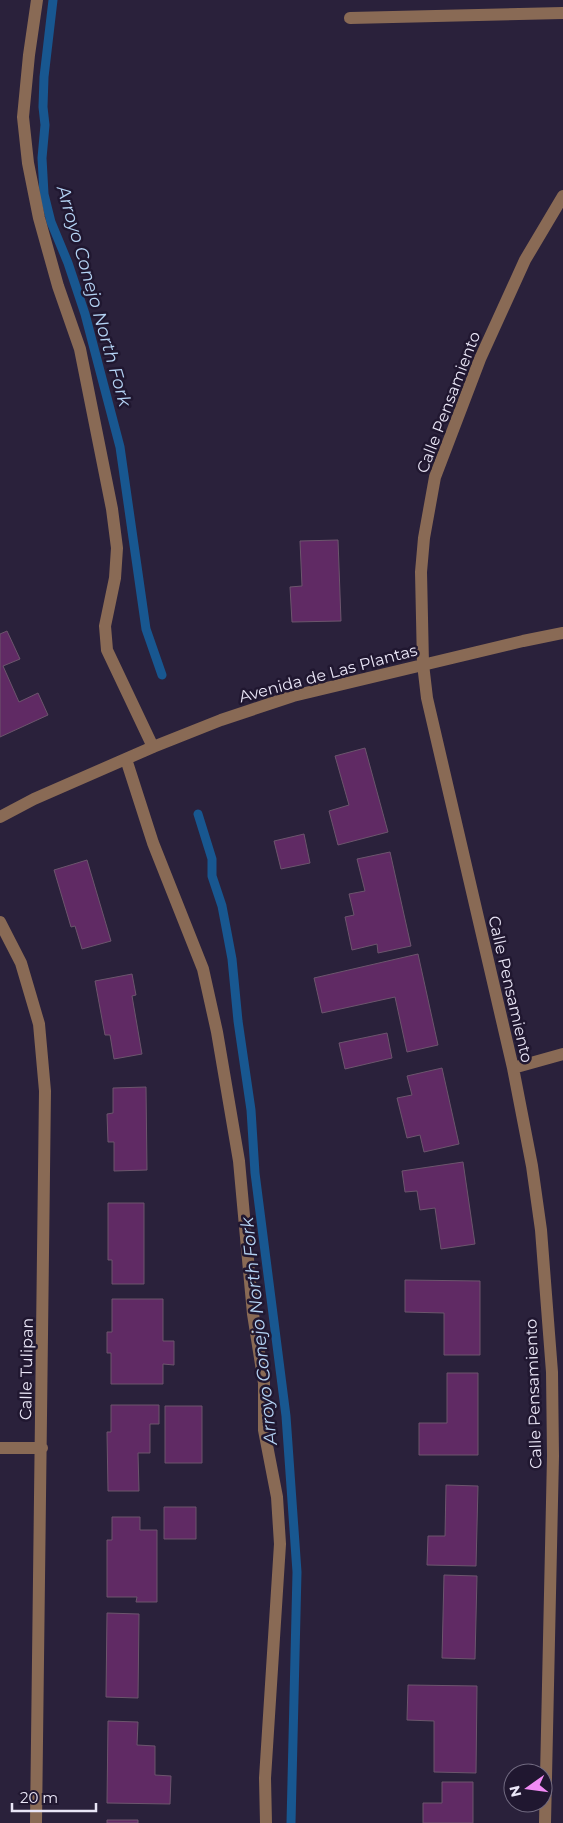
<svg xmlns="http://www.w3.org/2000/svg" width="563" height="1823" font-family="Montserrat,sans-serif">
<rect width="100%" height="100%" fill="#2a213b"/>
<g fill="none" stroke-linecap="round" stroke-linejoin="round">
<path stroke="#185790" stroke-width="9" d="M53,0L44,77L43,107L45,125L42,158L44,194L51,222L68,263L85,314L120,447L146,629L162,675
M198,814L212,859V876L222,906L232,959L238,1021L251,1110L255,1173L286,1416L297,1572L291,1823"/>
</g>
<path fill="#602a64" stroke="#6c556d" d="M338,540L341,621L292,622L290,587L302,586L300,541Z
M7,631L20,659L3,666L19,702L38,693L48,715L0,737V634Z
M365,748L388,832L338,845L329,811L349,805L335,756Z
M304,834L310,863L281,869L274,841Z
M390,852L411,946L378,953L377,944L352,950L345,917L354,915L349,894L365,891L357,859Z
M87,860L111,941L82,949L75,926L71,927L54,870Z
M418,954L438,1045L407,1052L395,997L322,1013L314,978Z
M132,974L136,995L132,996L142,1054L114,1059L110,1035H105L95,981Z
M387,1033L392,1058L345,1069L339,1043Z
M442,1068L459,1144L424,1152L420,1135L407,1138L397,1098L412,1095L407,1076Z
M146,1087L147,1170L114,1171V1142H108L107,1114L113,1113V1088Z
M463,1162L475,1244L441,1249L435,1208L420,1210L417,1191L405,1192L402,1171Z
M108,1203H144V1284H112V1260H108Z
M405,1280L480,1281V1355H444V1313L405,1312Z
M112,1299H163V1341H174V1365L163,1364V1384H111V1353H107V1332H112Z
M447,1373H478V1455H419V1423H447Z
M111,1405H159V1424H150V1453H138L139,1491H108L107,1432H111Z
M165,1406H202V1463H165Z
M446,1485L478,1486L476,1566L427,1565L428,1536H445Z
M164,1507H196V1539H164Z
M112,1517H140V1530H157V1602H136L137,1597H107V1540H112Z
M444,1575L477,1576L475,1659L442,1658Z
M107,1613L139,1614L138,1698L106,1697Z
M408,1685L477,1686L476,1773L434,1772V1721L407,1720Z
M108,1721L138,1722L137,1745L155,1746V1775L171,1776L170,1804L107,1803Z
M442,1782H473V1823H423V1803H442Z
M107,1820H138V1823H107Z"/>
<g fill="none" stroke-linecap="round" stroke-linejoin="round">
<path stroke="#896a55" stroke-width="12" d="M37,0L29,55L23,117L28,163L39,218L58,286L80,349L112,509L117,548L115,578L105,626L107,650L153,747
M350,18L563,13
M126,759L153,843L203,969L217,1032L239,1161L253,1314L264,1383V1430L277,1497L280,1544L265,1778L266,1823
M0,817L34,799L153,747L221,720L293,696L523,641L563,633
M0,922L21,963L39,1024L45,1091L36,1823
M513,1068L563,1054
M0,1448H42
M545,1823L553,1456L552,1372L541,1230L532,1166L513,1068L427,698L423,664L421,572L424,538L435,477L480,359L525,260L563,196"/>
</g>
<g text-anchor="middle" stroke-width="5" stroke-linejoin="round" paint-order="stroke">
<g font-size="16" fill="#eae6f7" stroke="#201730">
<text transform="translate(448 402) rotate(-69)" y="6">Calle Pensamiento</text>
<text transform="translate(328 673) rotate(-15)" y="6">Avenida de Las Plantas</text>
<text transform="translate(511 989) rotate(77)" y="6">Calle Pensamiento</text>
<text transform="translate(26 1369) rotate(-89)" y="6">Calle Tulipan</text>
<text transform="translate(533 1394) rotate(-92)" y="6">Calle Pensamiento</text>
</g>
<g font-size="18" font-style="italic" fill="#b4d3f4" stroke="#201730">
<text transform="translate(94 296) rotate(74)" y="6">Arroyo Conejo North Fork</text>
<text transform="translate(259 1331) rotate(-96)" y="6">Arroyo Conejo North Fork</text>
</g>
</g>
<g transform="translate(528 1788) rotate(256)"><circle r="24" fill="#201730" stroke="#716a80"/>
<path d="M0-4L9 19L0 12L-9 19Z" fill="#f18bf5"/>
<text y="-8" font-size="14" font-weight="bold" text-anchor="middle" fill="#eae6f7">N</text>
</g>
<path d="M12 1803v8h84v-8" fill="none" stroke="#eae6f7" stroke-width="2.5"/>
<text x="20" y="1803" font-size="15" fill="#eae6f7" stroke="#201730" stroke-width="4" paint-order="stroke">20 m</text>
</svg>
